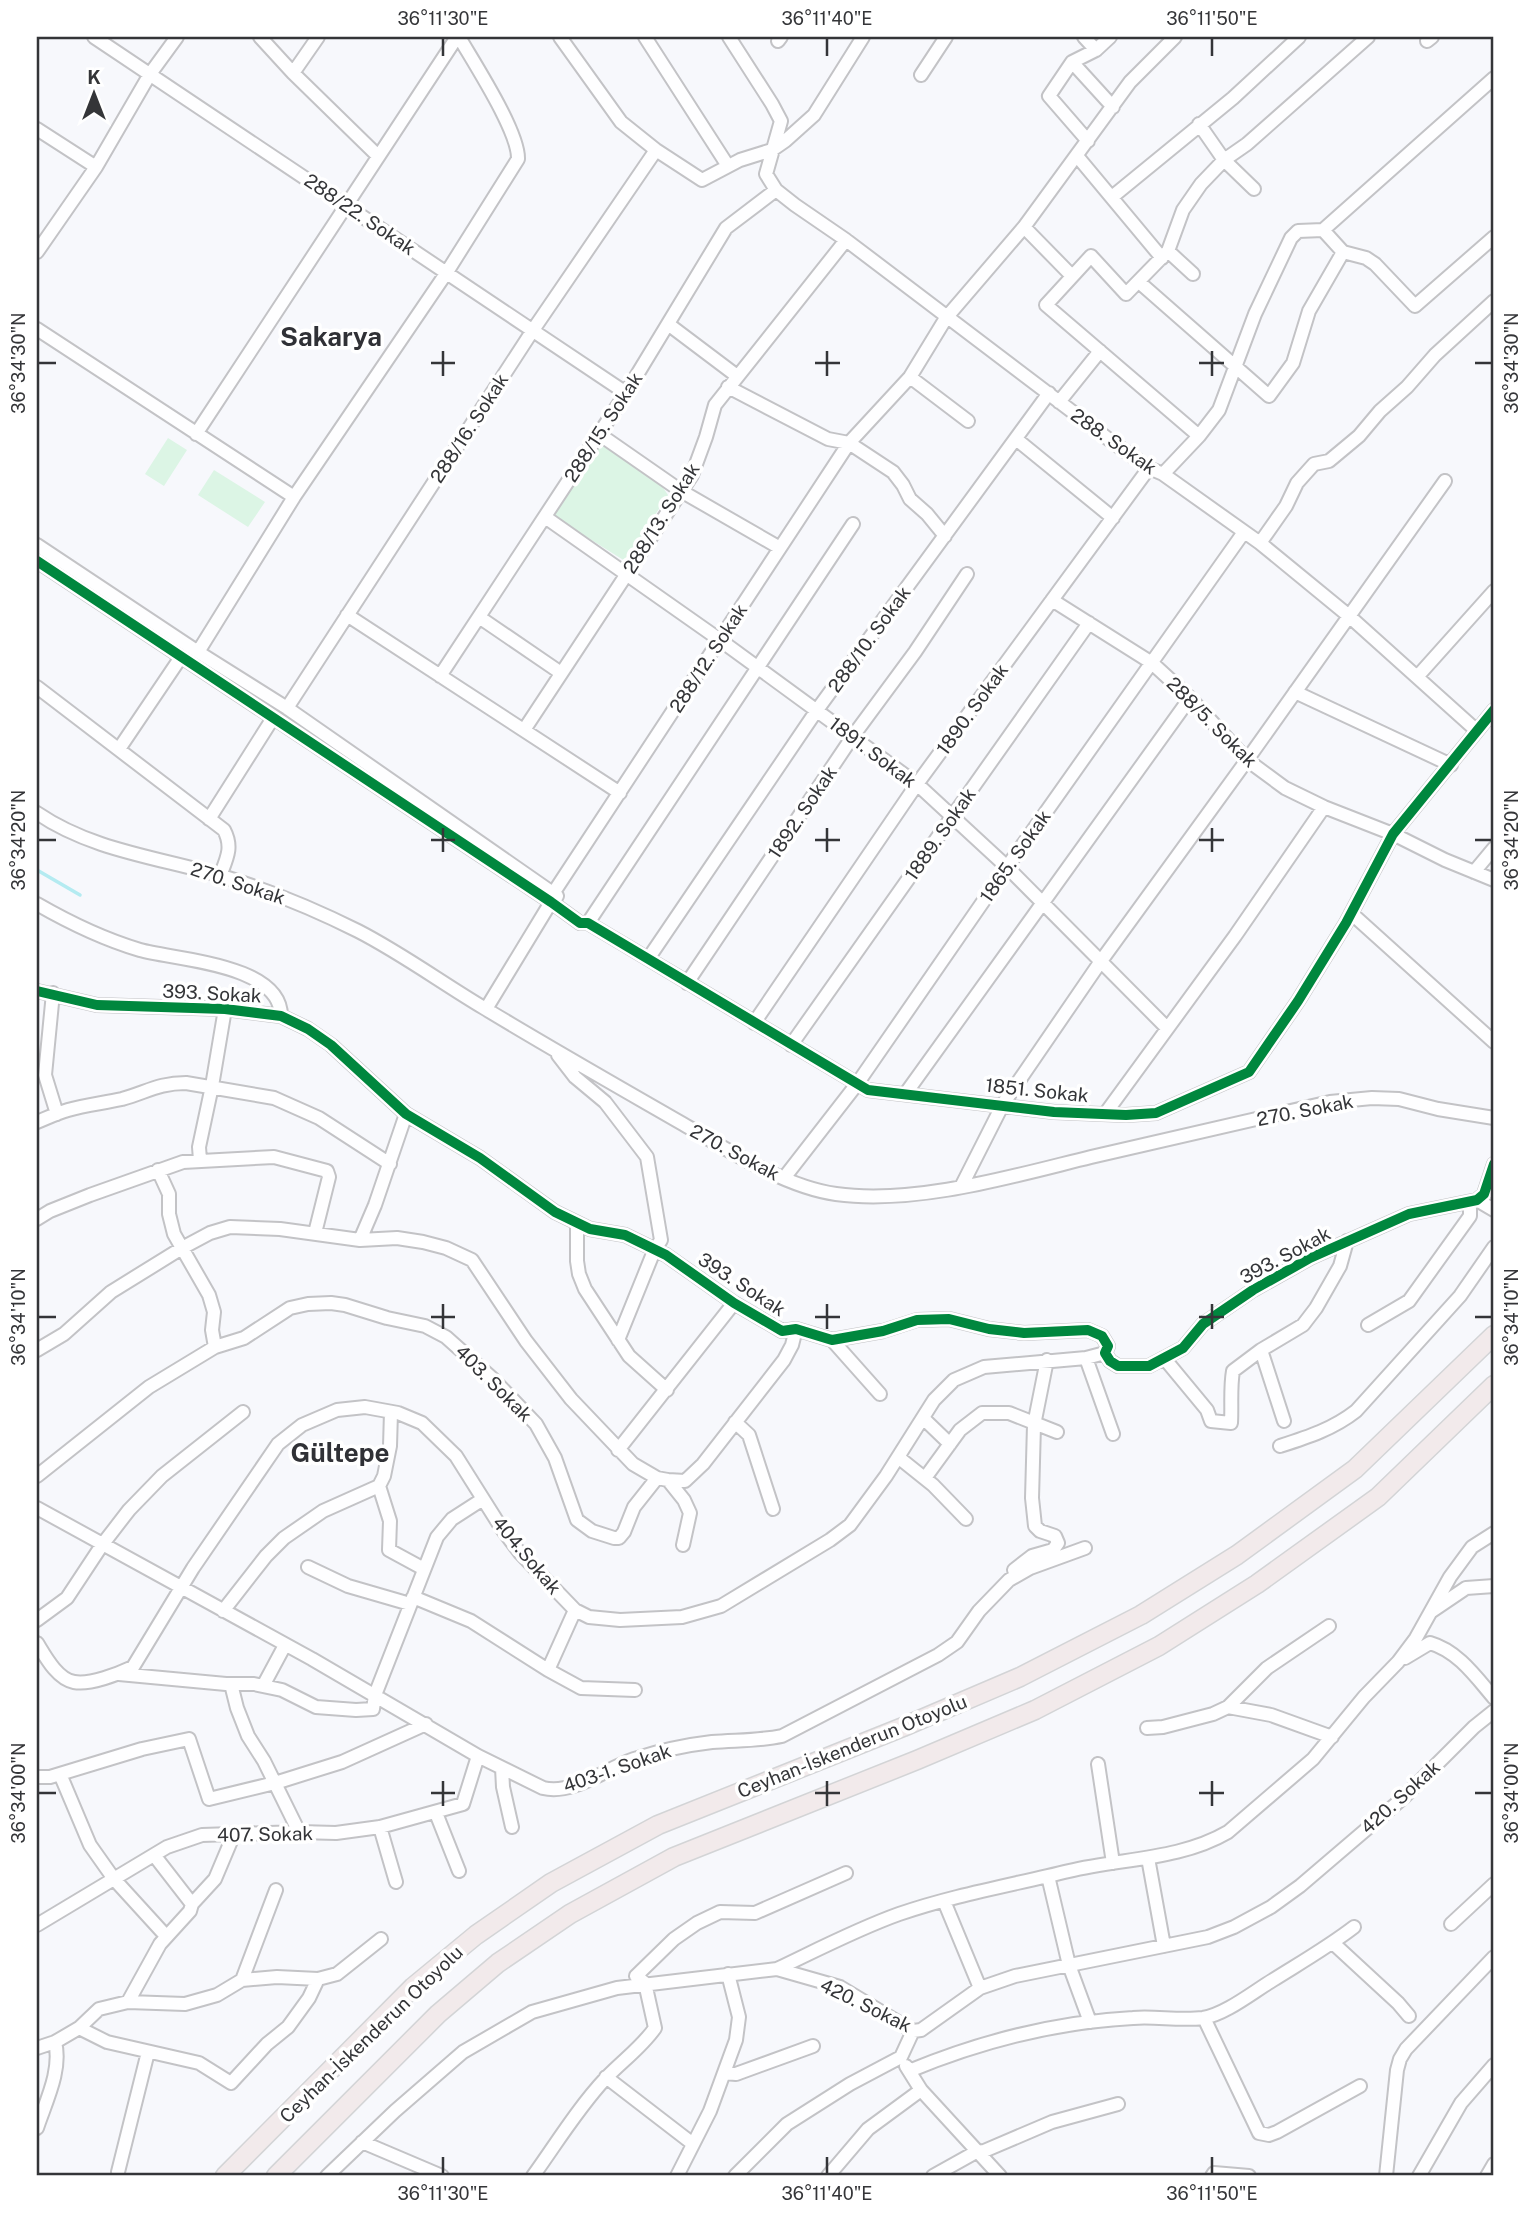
<svg xmlns="http://www.w3.org/2000/svg" width="1531" height="2213" font-family="'Public Sans',sans-serif">
<rect width="100%" height="100%" fill="#f7f8fc"/>
<path fill="#dcf5e5" d="M168,438L187,450L164,486L145,474Z
M600,445C629,459 651,467 668,495L625,561L553,516Z
M214,470L265,502L248,527L198,495Z"/>
<g fill="none" stroke-linecap="round" stroke-linejoin="round">
<path stroke="#b4ebf1" stroke-width="3.5" d="M37,870L80,895"/>
<defs>
<path id="minor" d="M94,37L626,393
M260,37L293,73L378,156
M560,37L621,122L656,150L702,180L740,160L772,150L785,141L814,115L863,37
M645,37L728,166
M729,37L772,104L781,121L766,174L776,190L795,205L846,240L1111,441L1149,468L1163,474L1260,543L1349,616L1477,731
M1084,37L1096,50
M778,41L781,37
M1427,41L1432,37
M1072,62L1113,107
M293,73L318,37
M921,75L946,37
M1199,124L1224,160L1254,189
M37,129L96,167
M1088,141L1049,96L1072,62L1096,50L1110,37
M1077,156L1162,258
M1112,197L1233,98L1299,37
M1024,227L1071,275
M1323,230L1343,252L1366,258L1375,264L1415,306L1494,237
M1168,251L1193,274
M37,252L96,167L150,74L177,37
M1139,282L1269,396L1293,363L1309,311L1343,252
M668,324L737,376
M37,329L294,497
M910,377L968,421
M728,387L828,439L849,443L893,472L903,485L910,499L927,514L945,536
M1059,402L1100,351
M196,434L457,37
M599,434L681,491L780,548
M1199,436L1046,305L1091,256L1126,294L1168,251L1183,210L1201,184L1224,160L1247,144L1368,37
M1016,439L1113,518
M1163,474L1199,436L1219,410L1255,314L1291,238L1298,231L1323,230L1494,78
M545,517L720,640L917,784L1007,867L1167,1028
M1260,543L1286,506L1297,483L1314,464L1329,461L1359,436L1380,411L1407,387L1435,355L1494,301
M37,545L198,652L287,708L557,896
M37,561L551,902L580,923H588L868,1090L1054,1112L1126,1115L1156,1113L1249,1072L1298,1001L1346,923L1393,834L1494,710
M1052,600L1152,663L1190,698L1247,760L1285,788L1324,807L1393,834L1445,860L1494,880
M347,615L620,793
M479,617L561,673
M198,652L294,497L447,272L518,159C519,132 474,63 459,37
M440,676L626,393L726,228L776,190
M1417,677L1494,591
M37,687L224,830C233,847 227,858 220,876
M1295,692L1451,765
M287,708L533,330L656,150
M524,730L692,475L706,437L715,405L846,240
M119,749L181,657
M37,813C94,852 164,858 228,878C273,892 316,910 358,931C401,953 442,983 484,1008C550,1048 617,1086 683,1124C728,1150 785,1187 836,1194C916,1205 1013,1176 1091,1157C1171,1138 1251,1120 1330,1102L1372,1098L1399,1099L1438,1109L1494,1118
M209,819L273,718
M1474,872L1494,848
M37,904C70,923 103,939 140,950C176,960 281,964 281,1016
M1351,913L1494,1042
M588,923L853,524
M648,959L817,710L1049,393
M687,983L853,736L915,652L967,574
M37,991L97,1005L225,1009L281,1016L308,1029L331,1045L406,1114L480,1158L555,1212L590,1229L625,1235L666,1255L734,1303L782,1331L796,1329L832,1340L883,1331L917,1320L949,1319L989,1329L1024,1333L1088,1330L1102,1336L1108,1346L1105,1353L1110,1361L1118,1366H1149L1183,1348L1203,1324L1253,1290L1310,1258L1409,1214L1477,1200L1484,1194L1494,1164
M53,993L45,1075L57,1114
M486,1009L551,902L554,892L849,443L910,377L946,318L1024,227L1130,82L1175,37
M754,1023L917,784L1149,468
M791,1045L1089,623
M558,1055L575,1077L605,1102L647,1157L661,1240L654,1251L618,1340
M906,1093L1190,698
M1105,1114L1235,936L1324,807
M37,1122C47,1118 57,1113 68,1110C85,1105 104,1103 122,1099C147,1092 159,1083 186,1083L274,1098L319,1118L390,1164
M200,1160L199,1147L212,1086L225,1009
M158,1170L169,1194V1214L174,1234L209,1295L214,1312L212,1330L215,1347
M784,1178L857,1084L1007,867L1244,532
M961,1187L1003,1104L1101,961L1247,760L1445,481
M1477,1200L1494,1210
M37,1219L50,1211L90,1195L183,1162L274,1157L327,1171L329,1177L315,1233
M577,1223V1261L579,1274L585,1289L629,1356L667,1390
M360,1240L375,1205L406,1114
M1368,1325L1409,1301L1470,1216V1209L1466,1203
M832,1340L880,1394
M37,1350L64,1334L111,1292L182,1248L210,1233L230,1227L280,1229L360,1240L397,1238L423,1242L446,1248L472,1260L526,1341L571,1399L633,1464L657,1478L668,1480L685,1481L703,1464L784,1360L792,1345L796,1329
M1261,1350L1284,1421
M1086,1358L1113,1434
M1164,1358L1207,1410L1211,1421L1231,1423C1232,1406 1230,1388 1233,1371L1261,1350L1303,1325L1316,1308L1340,1266L1347,1241
M923,1418L950,1444
M735,1422L749,1435L773,1509
M1280,1446C1308,1437 1333,1429 1356,1411L1460,1296L1494,1247
M618,1450L734,1303
M898,1457L933,1485L966,1519
M37,1476L149,1387L215,1347L244,1338L290,1308L308,1304L331,1303L345,1305L387,1318L425,1326L446,1337L493,1379L536,1424L555,1458L577,1520L592,1531L614,1538H619L624,1532L634,1507L657,1478
M925,1478L960,1430L982,1413H1009L1057,1432
M668,1480L684,1500L690,1513L683,1545
M379,1486L390,1521L389,1550L424,1569
M37,1508L312,1659L478,1756L543,1788C574,1795 605,1769 634,1759C659,1751 686,1745 712,1742C736,1740 758,1741 782,1736L938,1655L957,1642L979,1611L1009,1580L1030,1568L1085,1548
M308,1567L348,1586L410,1604
M1014,1570L1032,1556L1053,1550L1058,1543L1055,1536L1040,1531L1035,1526L1032,1498L1034,1425L1047,1360
M413,1597L471,1621L548,1670L581,1688L635,1690
M223,1611L266,1556L284,1538L323,1511L379,1486L384,1476L390,1446L391,1412
M1432,1611L1466,1588L1494,1586
M37,1620L67,1598L102,1545L129,1510L162,1476L243,1412
M37,1643C45,1656 57,1679 74,1682C90,1685 118,1674 133,1667L193,1568L278,1444L302,1425L337,1410L365,1407L398,1413L422,1423L456,1456L502,1529L520,1553L575,1610L589,1617L620,1620L682,1617L721,1606L830,1540L850,1525L886,1476L934,1400L954,1380L984,1367L1086,1358L1105,1353
M1405,1658L1430,1643C1458,1651 1476,1677 1494,1698
M548,1670L575,1610
M119,1674L226,1684H254L282,1690L316,1707L356,1710L373,1709L375,1695L437,1537L452,1519L483,1499
M231,1684L237,1708L248,1736L264,1761L299,1832
M263,1686L285,1645
M1228,1707L1267,1668L1329,1626
M1147,1728L1163,1727L1213,1714L1228,1707L1271,1715L1332,1737
M1098,1764L1113,1863
M502,1768L503,1787L512,1827
M60,1774L90,1845L114,1879L166,1936
M37,1777H50L142,1749L189,1739L209,1799L275,1783L342,1762L426,1724
M436,1813L459,1871
M380,1827L396,1882
M154,1855L192,1904
M1148,1858L1164,1946
M1048,1876L1069,1965L1090,2022
M944,1901L980,1988
M1451,1924L1494,1884
M37,1925L167,1847L202,1835L299,1832L336,1833L380,1827L463,1804L478,1756
M1333,1943L1398,2003L1409,2016
M777,1969C817,1950 857,1929 899,1914C954,1895 1012,1885 1069,1871C1122,1858 1180,1860 1228,1832L1313,1759L1364,1697L1398,1662L1416,1638L1450,1577L1472,1547L1494,1533
M242,1980L276,1890
M128,2002L160,1944L190,1911L192,1904L215,1879L234,1834
M1204,2018L1259,2133L1269,2135L1277,2132L1360,2086
M79,2028L107,2042L199,2063L231,2083L267,2044L288,2027L309,1998L318,1979
M37,2048L55,2042L79,2028L99,2009L128,2002L185,2004L217,1995L242,1980L277,1977L318,1979L337,1974L381,1939
M906,2066L921,2090L1000,2176
M909,2071C979,2042 1057,2022 1133,2018C1155,2016 1180,2021 1203,2018C1226,2014 1253,1992 1273,1980C1300,1963 1328,1947 1354,1927
M724,2073L736,2074L813,2046
M606,2077L693,2144
M37,2128C46,2101 62,2070 55,2042
M362,2142L442,2176
M118,2172L148,2052
M327,2176L395,2111L463,2052L532,2012L617,1988L777,1969L840,1987L913,2031L921,2030L980,1988L1015,1976L1208,1937L1234,1927L1271,1907L1300,1886L1403,1798L1474,1727L1494,1711
M533,2176C556,2144 578,2108 605,2079C622,2061 641,2048 655,2028L645,1983L636,1976L674,1939L697,1923L720,1912L755,1913L846,1873
M677,2176L710,2111L736,2040L739,2017L728,1974
M735,2176L787,2124L850,2084L901,2057L913,2031
M828,2176L868,2129L921,2090
M933,2176L976,2152L984,2151L1052,2122L1118,2104
M1212,2176L1214,2173L1249,2176
M1386,2176L1397,2070L1400,2059L1406,2049L1494,1957
M1419,2176L1461,2103L1494,2065
M1487,2176L1494,2164"/>
<path id="highway" d="M225,2176L413,1987L476,1935L551,1883L658,1825L903,1727L1020,1677L1141,1615L1237,1555L1355,1469L1494,1335
M276,2176L438,2014L498,1963L570,1914L674,1857L917,1760L1035,1710L1159,1646L1257,1584L1378,1497L1494,1385"/>
</defs>
<use href="#minor" stroke="#c3c3c6" stroke-width="16"/>
<use href="#highway" stroke="#d3d4d6" stroke-width="21"/>
<use href="#minor" stroke="#fefeff" stroke-width="12"/>
<use href="#highway" stroke="#f2eaeb" stroke-width="18"/>
<defs>
<path id="cycleway" d="M37,561L551,902L580,923H588L868,1090L1054,1112L1126,1115L1156,1113L1249,1072L1298,1001L1346,923L1393,834L1494,710
M37,991L97,1005L225,1009L281,1016L308,1029L331,1045L406,1114L480,1158L555,1212L590,1229L625,1235L666,1255L734,1303L782,1331L796,1329L832,1340L883,1331L917,1320L949,1319L989,1329L1024,1333L1088,1330L1102,1336L1108,1346L1105,1353L1110,1361L1118,1366H1149L1183,1348L1203,1324L1253,1290L1310,1258L1409,1214L1477,1200L1484,1194L1494,1164"/>
</defs>
<use href="#cycleway" stroke="#fff" stroke-width="15"/>
<use href="#cycleway" stroke="#00873e" stroke-width="10"/>
</g>
<path fill="none" stroke="#343538" stroke-width="2.5" d="M443,38V56M827,38V56M1212,38V56M443,351V376M827,351V376M1212,351V376M38,363H56M431,363H455M815,363H840M1199,363H1224M1475,363H1492M443,828V852M827,828V852M1212,828V852M38,840H56M431,840H455M815,840H840M1199,840H1224M1475,840H1492M443,1304V1329M827,1304V1329M1212,1304V1329M38,1317H56M431,1317H455M815,1317H840M1199,1317H1224M1475,1317H1492M443,1781V1806M827,1781V1806M1212,1781V1806M38,1793H56M431,1793H455M815,1793H840M1199,1793H1224M1475,1793H1492M443,2157V2174M827,2157V2174M1212,2157V2174"/>
<g text-anchor="middle" stroke-width="7" stroke-linejoin="round" paint-order="stroke">
<g font-size="19" fill="#343538" stroke="#fff">
<text transform="translate(360 214) rotate(34)" y="7">288/22. Sokak</text>
<text transform="translate(603 427) rotate(-57)" y="7">288/15. Sokak</text>
<text transform="translate(469 428) rotate(-57)" y="7">288/16. Sokak</text>
<text transform="translate(1114 441) rotate(35)" y="7">288. Sokak</text>
<text transform="translate(661 518) rotate(-58)" y="7">288/13. Sokak</text>
<text transform="translate(869 639) rotate(-54)" y="7">288/10. Sokak</text>
<text transform="translate(708 658) rotate(-57)" y="7">288/12. Sokak</text>
<text transform="translate(972 709) rotate(-54)" y="7">1890. Sokak</text>
<text transform="translate(1212 722) rotate(45)" y="7">288/5. Sokak</text>
<text transform="translate(873 752) rotate(37)" y="7">1891. Sokak</text>
<text transform="translate(802 812) rotate(-56)" y="7">1892. Sokak</text>
<text transform="translate(940 834) rotate(-55)" y="7">1889. Sokak</text>
<text transform="translate(1015 856) rotate(-55)" y="7">1865. Sokak</text>
<text transform="translate(238 883) rotate(18)" y="7">270. Sokak</text>
<text transform="translate(212 993) rotate(3)" y="7">393. Sokak</text>
<text transform="translate(1037 1090) rotate(6)" y="7">1851. Sokak</text>
<text transform="translate(1305 1110) rotate(-11)" y="7">270. Sokak</text>
<text transform="translate(735 1152) rotate(28)" y="7">270. Sokak</text>
<text transform="translate(1285 1255) rotate(-28)" y="7">393. Sokak</text>
<text transform="translate(742 1284) rotate(33)" y="7">393. Sokak</text>
<text transform="translate(494 1383) rotate(45)" y="7">403. Sokak</text>
<text transform="translate(527 1555) rotate(50)" y="7">404.Sokak</text>
<text transform="translate(852 1746) rotate(-22)" y="7">Ceyhan-İskenderun Otoyolu</text>
<text transform="translate(617 1768) rotate(-19)" y="7">403-1. Sokak</text>
<text transform="translate(1400 1797) rotate(-42)" y="7">420. Sokak</text>
<text transform="translate(265 1834) rotate(-1)" y="7">407. Sokak</text>
<text transform="translate(866 2005) rotate(26)" y="7">420. Sokak</text>
<text transform="translate(371 2034) rotate(-44)" y="7">Ceyhan-İskenderun Otoyolu</text>
</g>
<g font-size="26" font-weight="bold" fill="#303136" stroke="#fff">
<text x="331" y="346">Sakarya</text>
<text x="340" y="1462">Gültepe</text>
</g>
</g>
<rect width="1531" height="2213" fill="none" stroke="#ffffff" stroke-width="77"/>
<g transform="translate(94 94)" stroke="#ffffff" stroke-width="5" paint-order="stroke">
<path d="M0-5L12 26L0 18L-12 26Z" fill="#343538"/>
<text y="-10" font-size="19" font-weight="bold" text-anchor="middle" fill="#343538">K</text>
</g>
<rect x="38" y="38" width="1454" height="2136" fill="none" stroke="#343538" stroke-width="2.5"/>
<g font-size="18" text-anchor="middle" fill="#343538">
<text x="443" y="25">36°11'30"E</text>
<text x="827" y="25">36°11'40"E</text>
<text x="1212" y="25">36°11'50"E</text>
<text transform="translate(19 363) rotate(-90)" y="6">36°34'30"N</text>
<text transform="translate(1512 363) rotate(-90)" y="6">36°34'30"N</text>
<text transform="translate(19 840) rotate(-90)" y="6">36°34'20"N</text>
<text transform="translate(1512 840) rotate(-90)" y="6">36°34'20"N</text>
<text transform="translate(19 1317) rotate(-90)" y="6">36°34'10"N</text>
<text transform="translate(1512 1317) rotate(-90)" y="6">36°34'10"N</text>
<text transform="translate(19 1793) rotate(-90)" y="6">36°34'00"N</text>
<text transform="translate(1512 1793) rotate(-90)" y="6">36°34'00"N</text>
<text x="443" y="2200">36°11'30"E</text>
<text x="827" y="2200">36°11'40"E</text>
<text x="1212" y="2200">36°11'50"E</text>
</g>
</svg>
